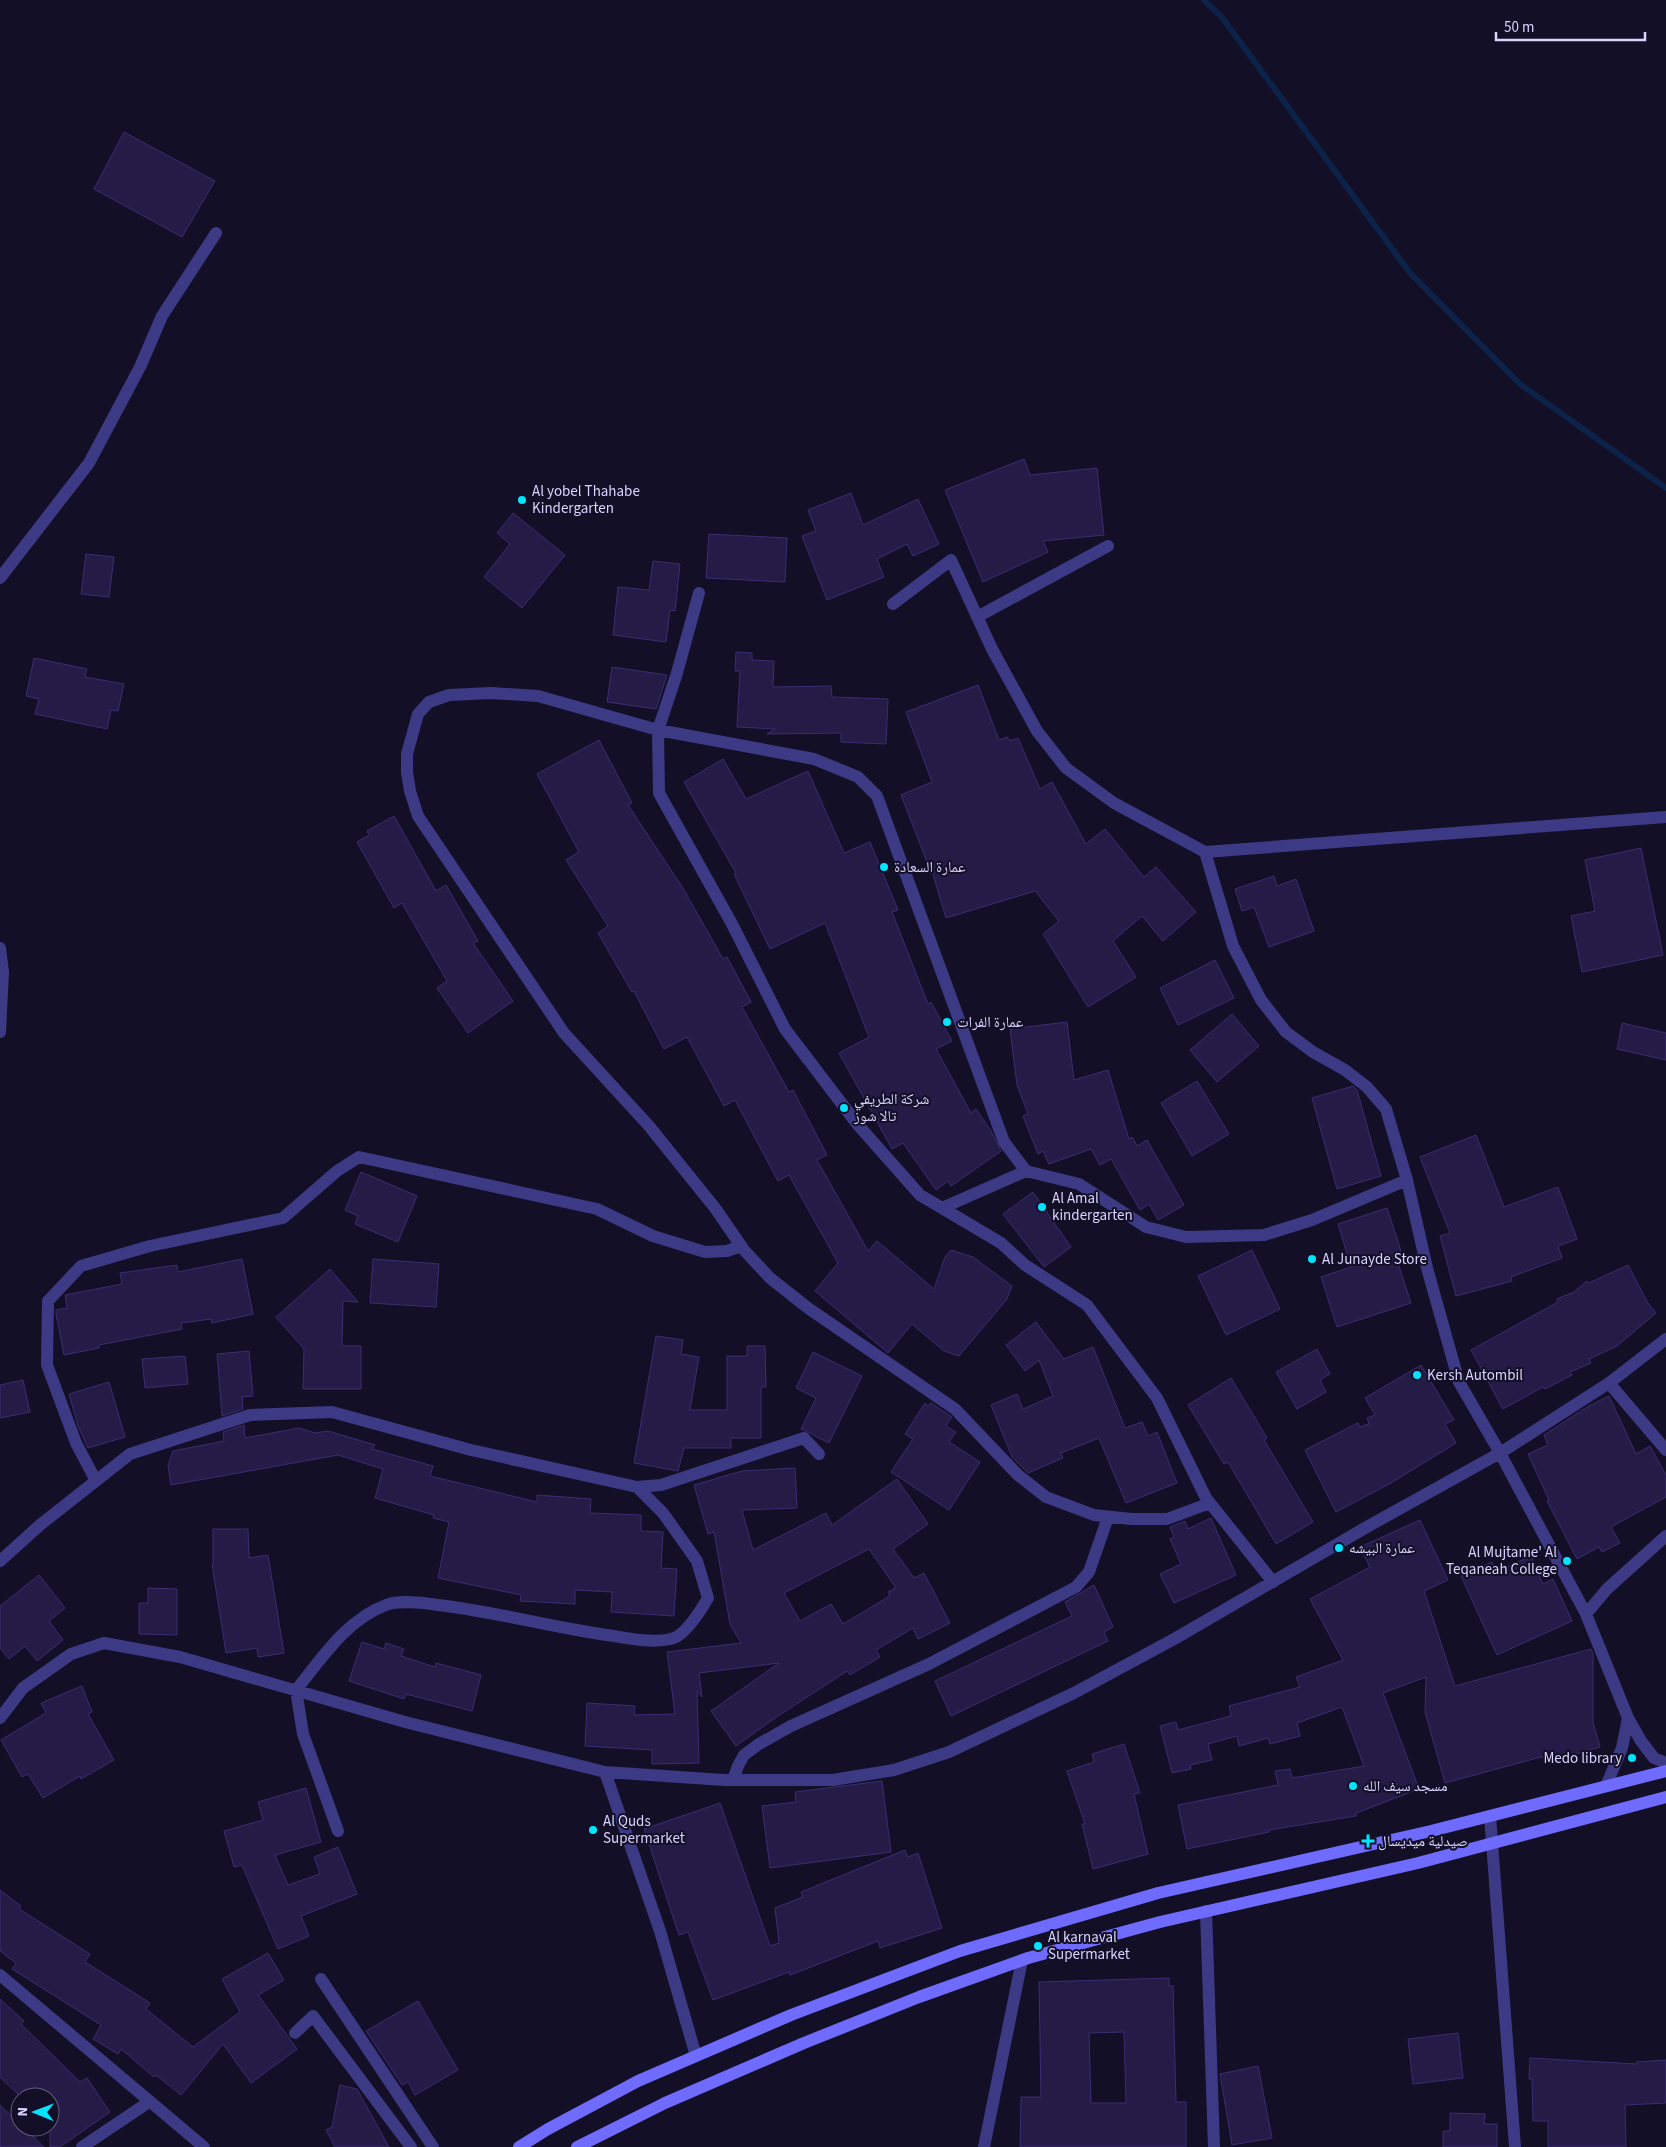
<svg xmlns="http://www.w3.org/2000/svg" width="1666" height="2147" font-family="'Source Sans 3','Noto Naskh Arabic',sans-serif">
<rect width="100%" height="100%" fill="#130f26"/>
<g fill="none" stroke-linecap="round" stroke-linejoin="round">
<path stroke="#0c2248" stroke-width="6" d="M1204,0L1221,16L1410,273L1520,384L1666,488"/>
</g>
<path fill="#241b47" stroke="#3b2d73" fill-rule="evenodd" d="M124,132L215,181L182,237L94,189Z
M1024,459L1030,475L1097,468L1104,535L1043,541L1048,552L983,582L945,490Z
M851,493L863,525L918,499L939,544L913,556L907,544L877,559L884,577L827,600L802,536L816,531L808,510Z
M513,513L565,555L522,608L484,577L510,544L497,533Z
M709,534L787,538L785,582L706,578Z
M86,554L114,557L109,597L81,594Z
M653,561L680,564L675,611L670,610L666,642L613,635L618,587L649,590Z
M736,652L752,653V660L774,661L773,687L831,686L832,697L888,699L886,744L841,742V733L767,734L775,729L737,727L740,671H735Z
M34,658L87,669L85,677L124,684L118,711L111,710L107,729L35,714L39,699L26,696Z
M612,667L667,675L656,709L607,702Z
M978,685L999,740L1007,737L1010,741L1018,738L1040,789L1052,782L1086,844L1105,829L1144,877L1156,867L1196,912L1163,941L1142,916L1113,941L1136,977L1088,1007L1043,934L1059,921L1035,891L946,918L929,861L927,862L901,795L932,782L906,712Z
M599,740L632,803L628,805L684,890L723,959L727,957L751,1002L742,1007L789,1092L793,1090L827,1155L817,1160L868,1251L877,1241L934,1289L945,1257L951,1250L973,1257L1012,1286L1007,1299L959,1356L944,1351L912,1324L888,1353L815,1291L838,1263L789,1175L778,1181L735,1100L724,1106L687,1037L664,1049L634,991L632,992L598,933L608,926L566,860L579,852L537,774Z
M723,759L746,799L808,771L844,853L870,842L898,910L892,912L928,1004L931,1002L952,1041L936,1049L971,1113L976,1109L991,1131L1001,1151L951,1186L948,1181L936,1190L903,1143L892,1149L839,1053L869,1037L825,923L770,949L734,874L736,873L684,782Z
M394,816L436,891L446,885L478,941L473,943L513,1001L468,1033L437,988L447,981L402,903L394,908L357,842L369,835L367,831Z
M1641,848L1663,955L1582,972L1571,916L1595,911L1585,860Z
M1274,876L1277,886L1296,879L1314,931L1269,947L1254,907L1242,911L1235,889Z
M1215,960L1234,998L1178,1025L1160,988Z
M1232,1014L1259,1046L1217,1082L1190,1050Z
M1067,1022L1074,1080L1108,1070L1129,1139L1132,1137L1137,1146L1147,1140L1184,1205L1158,1220L1149,1204L1140,1210L1111,1159L1100,1165L1091,1149L1049,1164L1043,1151L1038,1154L1023,1116L1028,1114L1017,1085L1010,1029Z
M1622,1023L1666,1033V1060L1617,1049Z
M1197,1081L1229,1134L1192,1156L1161,1103Z
M1353,1086L1357,1090L1381,1176L1337,1189L1312,1098Z
M1476,1135L1504,1207L1558,1187L1577,1239L1558,1246L1562,1258L1511,1277L1512,1281L1456,1296L1440,1236L1450,1233L1420,1157Z
M361,1172L417,1196L398,1242L355,1224L358,1216L345,1210Z
M1033,1192L1071,1247L1044,1267L1003,1214Z
M1387,1208L1402,1254L1396,1257L1411,1303L1337,1327L1321,1277L1351,1267L1338,1224Z
M1252,1250L1280,1309L1226,1335L1198,1276Z
M242,1259L253,1314L212,1323L211,1319L181,1323L182,1329L99,1345V1348L64,1355L56,1314V1310L67,1308L65,1295L122,1284L120,1273L177,1265L178,1272Z
M373,1259L439,1264L436,1307L370,1303Z
M1628,1265L1648,1303L1656,1313L1617,1346L1589,1359L1591,1363L1570,1372L1572,1375L1545,1389L1543,1387L1503,1409L1471,1350L1558,1302L1557,1299L1574,1292L1587,1281L1589,1283Z
M330,1269L358,1302L343,1301L342,1346H361V1389H303L304,1349L276,1317Z
M1036,1322L1064,1359L1093,1347L1125,1428L1142,1422L1148,1436L1157,1432L1177,1483L1126,1503L1099,1438L1061,1453L1063,1458L1028,1473L1012,1457L991,1405L1017,1394L1023,1409L1053,1396L1039,1360L1025,1371L1006,1345Z
M656,1336L683,1340L681,1354L699,1357L690,1410H727V1356H747V1346H765L766,1387H761V1438H731V1448H684L678,1471L634,1463Z
M1317,1349L1330,1374L1320,1380L1326,1392L1297,1409L1276,1372Z
M249,1351L253,1396L242,1397L243,1409L222,1416L217,1354Z
M813,1352L862,1376L829,1443L801,1429L816,1398L796,1388Z
M185,1356L188,1384L145,1388L142,1359Z
M1421,1365L1454,1420L1445,1424L1456,1443L1391,1483L1336,1512L1305,1450L1358,1423L1360,1427L1369,1424L1367,1418L1375,1415L1365,1398Z
M1231,1378L1267,1438L1264,1440L1313,1522L1276,1544L1228,1462L1224,1464L1188,1405Z
M23,1380L30,1412L0,1418V1385Z
M109,1382L125,1437L88,1448L78,1426L69,1394Z
M1609,1396L1636,1454L1650,1446L1666,1475V1497L1611,1527L1620,1543L1602,1552L1599,1547L1577,1559L1547,1501L1549,1500L1528,1454L1548,1445L1544,1435L1587,1407Z
M925,1403L927,1406L931,1403L952,1417L946,1426L956,1432L949,1442L980,1462L949,1510L891,1472L913,1439L905,1434Z
M244,1425L245,1438L299,1428L315,1433L328,1431L375,1445L372,1449L433,1466L430,1476L537,1502V1495L591,1499L590,1513L641,1515V1531L663,1532L661,1568L677,1569L674,1616L611,1612L612,1592L575,1590V1604L520,1601L521,1595L438,1578L449,1522L433,1518L434,1515L375,1498L383,1469L338,1455L171,1485L168,1465L173,1451L224,1441L223,1432Z
M795,1468L797,1508L742,1510L753,1550L826,1513L832,1525L897,1479L928,1524L893,1549L914,1578L924,1573L950,1623L918,1639L913,1628L876,1650L880,1657L850,1675L847,1671L778,1716L736,1746L711,1711L779,1663L699,1673L702,1697L697,1691L699,1763L652,1764V1750L585,1746L587,1703L635,1706L634,1715L675,1714L667,1652L741,1643L730,1624L714,1532L708,1534L694,1485L742,1471ZM869,1549L896,1588L888,1592L890,1596L843,1624L831,1604L800,1621L784,1593Z
M1211,1518L1236,1575L1174,1603L1160,1574L1181,1564L1170,1539L1174,1537L1170,1527L1185,1521L1188,1529Z
M1420,1520L1448,1580L1424,1591L1455,1686L1591,1649L1593,1654V1722L1600,1747L1562,1758L1541,1757L1445,1783L1425,1712L1426,1677L1383,1693L1419,1789L1356,1813V1816L1269,1830V1832L1187,1849L1178,1805L1278,1785L1275,1771L1290,1769L1292,1778L1364,1766L1342,1707L1297,1723L1300,1736L1270,1744L1268,1738L1239,1746L1237,1736L1208,1744L1212,1760L1190,1765L1191,1769L1172,1773L1160,1726L1176,1722L1178,1730L1231,1716L1229,1706L1300,1687L1296,1677L1343,1660L1310,1599L1370,1567L1360,1547Z
M213,1529H248L249,1558L268,1555L284,1653L258,1657L257,1648L226,1653L212,1564L213,1563Z
M1531,1556L1543,1584L1553,1579L1572,1621L1497,1655L1461,1576L1492,1562L1496,1572Z
M39,1575L65,1608L49,1621L63,1640L37,1661L25,1646L9,1659L0,1648V1606Z
M1094,1585L1113,1627L1104,1632L1108,1641L951,1716L935,1681L1072,1616L1065,1602Z
M148,1588L177,1589V1635L139,1634V1603H148Z
M362,1642L384,1649L386,1643L404,1649L401,1656L435,1667L436,1663L481,1675L472,1711L406,1694L404,1699L349,1681Z
M82,1686L92,1712L88,1714L114,1760L81,1779L80,1776L43,1798L28,1774L22,1777L1,1740L46,1713L41,1703Z
M1124,1744L1140,1793L1134,1794L1148,1854L1093,1869L1082,1824H1085L1067,1771L1094,1762L1092,1754Z
M882,1781L891,1852L770,1868L762,1806L796,1802L795,1792Z
M306,1788L321,1842L275,1855L288,1885L320,1874L314,1857L338,1847L357,1894L301,1916L309,1936L278,1949L242,1865L234,1867L224,1831L263,1820L258,1802Z
M720,1803L770,1946L779,1943L775,1908L803,1897L801,1892L905,1850L908,1857L918,1853L942,1928L880,1948L878,1941L790,1975L789,1972L713,2000L688,1932L679,1935L644,1829Z
M0,1890L21,1906L19,1909L90,1954L85,1962L150,2003L146,2009L193,2047L240,2012L222,1979L268,1953L284,1980L258,1995L297,2049L251,2083L223,2044L181,2095L156,2075L154,2077L121,2049L118,2054L93,2039L101,2025L12,1969L16,1963L0,1951Z
M1169,1978V1986H1173L1176,2102H1186V2147H1020L1021,2097H1041L1039,1982ZM1124,2032L1126,2103H1091L1089,2033Z
M0,1999L24,2021L21,2024L80,2082L87,2078L110,2112L60,2147H50V2097H21L0,2077Z
M418,2001L458,2070L415,2095L408,2082L402,2085L366,2031Z
M1458,2033L1463,2078L1413,2084L1408,2039Z
M1530,2058L1637,2064V2062L1666,2060V2103L1625,2105L1626,2147H1548V2121H1533L1532,2079H1529Z
M1258,2066L1272,2138L1232,2145L1220,2074Z
M340,2085L357,2089L389,2147H335L326,2130L332,2127Z
M0,2105L20,2124V2127H23L44,2147H0Z
M1450,2113L1485,2114L1484,2124H1497V2147H1443V2131H1450Z"/>
<g fill="none" stroke-linecap="round" stroke-linejoin="round">
<path stroke="#3d3a85" stroke-width="12" d="M295,2033L313,2016L411,2147"/>
<path stroke="#3d3a85" stroke-width="12" d="M0,578L89,463L140,367L162,316L216,233
M699,593L677,673L658,730L659,793L732,924L785,1029L858,1125L920,1195L1001,1243L1025,1265L1087,1305L1157,1398L1206,1498L1273,1582
M893,604L951,560L992,649L1037,731L1066,768L1114,803L1205,852L1233,946L1261,1000L1286,1032L1313,1052L1345,1070L1367,1087L1386,1109L1407,1180L1427,1268L1459,1382L1500,1453L1586,1614L1628,1718L1641,1741L1654,1758L1666,1763
M977,617L1108,546
M1205,852L1666,817
M0,948L3,972L0,1032
M942,1208L1026,1171
M1666,1339L1609,1383L1666,1450
M96,1481L76,1443L47,1365L48,1301L81,1266L150,1246L283,1218L337,1171L359,1157L597,1209L653,1236L705,1252L727,1251L741,1246
M637,1487L661,1485L804,1438L819,1454
M1210,1503L1167,1519H1131L1094,1515L1046,1497L1018,1475L955,1409L808,1308L770,1278L744,1250L715,1208L649,1126L564,1033L418,816L410,791L407,772V754L418,714L429,702L449,695L491,693L538,696L658,730L814,759L858,777L877,796L1004,1142L1026,1171L1079,1184L1146,1227L1186,1237L1264,1235L1312,1220L1407,1180
M0,1561L40,1525L130,1454L250,1415L332,1412L471,1450L637,1487L663,1513L697,1561L708,1598C701,1610 685,1636 671,1639C653,1643 632,1639 614,1636C555,1628 498,1612 438,1605C425,1603 398,1600 386,1605C346,1620 322,1658 296,1690L303,1734L338,1831
M1586,1614L1607,1589L1666,1536
M0,1718L23,1688L71,1654L104,1643L180,1657L405,1722L605,1772L724,1780H833L894,1770L949,1752L1074,1693L1176,1638L1365,1528L1500,1453L1609,1383
M605,1772L660,1931L696,2056
M733,1780L738,1766L744,1755L759,1744L791,1726L929,1664L1076,1587L1089,1572L1108,1517
M1606,1786L1622,1748L1628,1718
M1490,1816L1515,2147
M1206,1911L1214,2147
M0,1975L204,2147
M321,1979L433,2147
M82,2147L149,2102
M984,2147L1022,1960"/>
<path stroke="#6f6bff" stroke-width="12" d="M519,2147L548,2129L638,2081L791,2015L960,1951L1158,1893L1431,1831L1666,1771
M577,2147L665,2103L804,2043L919,1997L1028,1958L1160,1922L1418,1863L1666,1797"/>
</g>
<g fill="#00e5ff" stroke="#130f26" stroke-width="2">
<circle cx="522" cy="500" r="5"/>
<circle cx="884" cy="867" r="5"/>
<circle cx="947" cy="1022" r="5"/>
<circle cx="844" cy="1108" r="5"/>
<circle cx="1042" cy="1207" r="5"/>
<circle cx="1312" cy="1259" r="5"/>
<circle cx="1417" cy="1375" r="5"/>
<circle cx="1339" cy="1548" r="5"/>
<circle cx="1567" cy="1561" r="5"/>
<circle cx="1632" cy="1758" r="5"/>
<circle cx="1353" cy="1786" r="5"/>
<circle cx="593" cy="1830" r="5"/>
<path d="M1365.5 1833.5h5v5h5v5h-5v5h-5v-5h-5v-5h5z"/>
<circle cx="1038" cy="1946" r="5"/>
</g>
<g text-anchor="middle" stroke-width="4" stroke-linejoin="round" paint-order="stroke">
<g font-size="15" fill="#d9d4ff" stroke="#130f26" text-anchor="start">
<text x="532" y="496">Al yobel Thahabe<tspan x="532" dy="17">Kindergarten</tspan></text>
<text x="894" y="872">عمارة السعادة</text>
<text x="957" y="1027">عمارة الفرات</text>
<text x="854" y="1104">شركة الطريفي<tspan x="854" dy="17">تالا شوز</tspan></text>
<text x="1052" y="1203">Al Amal<tspan x="1052" dy="17">kindergarten</tspan></text>
<text x="1322" y="1264">Al Junayde Store</text>
<text x="1427" y="1380">Kersh Autombil</text>
<text x="1349" y="1553">عمارة البيشه</text>
<text x="1557" y="1557" text-anchor="end">Al Mujtame' Al<tspan x="1557" dy="17">Teqaneah College</tspan></text>
<text x="1622" y="1763" text-anchor="end">Medo library</text>
<text x="1363" y="1791">مسجد سيف الله</text>
<text x="603" y="1826">Al Quds<tspan x="603" dy="17">Supermarket</tspan></text>
<text x="1378" y="1846">صيدلية ميديسال</text>
<text x="1048" y="1942">Al karnaval<tspan x="1048" dy="17">Supermarket</tspan></text>
</g>
</g>
<g transform="translate(35 2112) rotate(271)"><circle r="24" fill="#130f26" stroke="#625e7d"/>
<path d="M0-4L9 19L0 12L-9 19Z" fill="#00e5ff"/>
<text y="-8" font-size="14" font-weight="bold" text-anchor="middle" fill="#d9d4ff">N</text>
</g>
<path d="M1496 32v8h149v-8" fill="none" stroke="#d9d4ff" stroke-width="2.5"/>
<text x="1504" y="32" font-size="15" fill="#d9d4ff" stroke="#130f26" stroke-width="4" paint-order="stroke">50 m</text>
</svg>
